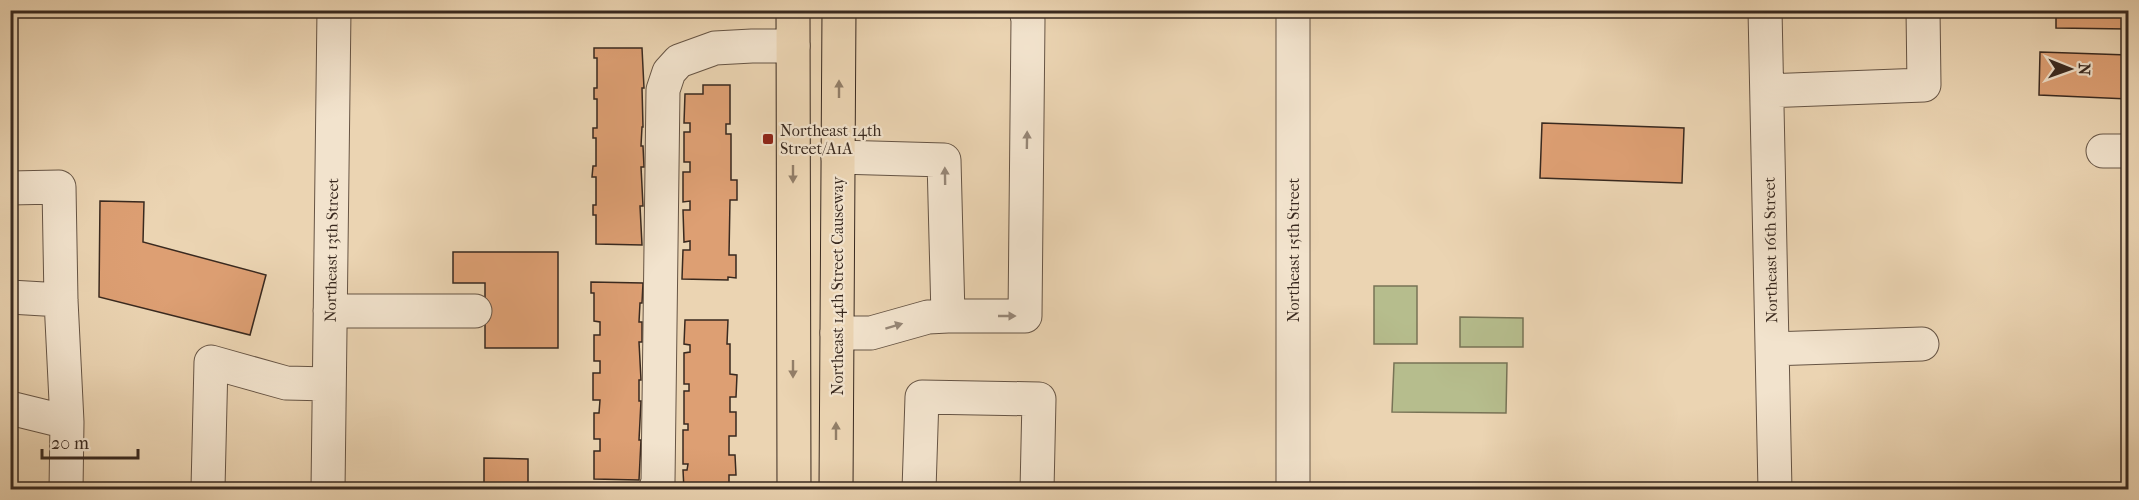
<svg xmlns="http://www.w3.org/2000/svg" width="2139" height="500" font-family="'IM FELL French Canon',serif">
<rect width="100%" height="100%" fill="#ebd4b2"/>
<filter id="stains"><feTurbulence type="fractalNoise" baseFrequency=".00333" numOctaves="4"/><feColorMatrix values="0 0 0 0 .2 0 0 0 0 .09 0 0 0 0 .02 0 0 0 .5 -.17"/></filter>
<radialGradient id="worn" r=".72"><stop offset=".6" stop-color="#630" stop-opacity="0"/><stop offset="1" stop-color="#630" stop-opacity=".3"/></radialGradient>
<path fill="#b6bd8d" stroke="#787356" stroke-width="1.5" d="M1374,286H1417V344H1374Z
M1460,317L1523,318V347H1460Z
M1394,363H1507L1506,413L1392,412Z"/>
<path fill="#dd9f73" stroke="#39291f" stroke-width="1.5" d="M2056,10H2128V29L2056,28Z
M594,48H642L644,88H642L643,127H642L641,146H643L644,167H641L643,206H640L642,245L596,244V215H593V205H596V177H592L593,166H596V138H593V128H597V99H594V88H597V58H594Z
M2040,52L2128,55V99L2039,95Z
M703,85H730V124H726V134H731V180H737V200H730L729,255H736V278L728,277V280L682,279L683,250H690V241L684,242L683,210H690V201L683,202V172H690V162H684V132H690V123H684L685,94H703Z
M1542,123L1684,128L1682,183L1540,178Z
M100,201L144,202L143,242L266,275L250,335L99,297Z
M453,252H558V348H485V283H453Z
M591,282L643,283L642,303H640L639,322H642V342H639L641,380H639V401H641L639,440H641L639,480L594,479V451H600V439H594V413H599L600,400H593V373H600V361H594V335H600V322L594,321V293H591Z
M685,320H728L727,344H730V374L737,375L736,397H730V412H736V436H729V455H735L736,475H729V490H684L683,470H687L688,464H683V430H688V424H684V391H689V384H684V353L690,352V345L684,344Z
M484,458L528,459V490H484Z"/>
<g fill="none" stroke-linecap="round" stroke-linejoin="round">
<defs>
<path id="minor" d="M1765,10L1775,490
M1767,91L1924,85L1923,10
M2103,151H2128
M10,188L59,187L61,300L67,422L66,490
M10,297L61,300
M330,311H475
M948,316H1025L1028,20L1026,10
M837,333H871L928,317L948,316L944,160L838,157
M1772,349L1922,344
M10,408L67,422
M208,488L211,362L286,383L329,384
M328,490L334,10
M655,490L658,482L663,90L669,72L679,61L715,48L752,46H793
M919,490L922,397L1039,399L1037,490
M1293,490V10"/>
<path id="major" d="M793,10L794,490
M836,490L839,10"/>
</defs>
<use href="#minor" stroke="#665444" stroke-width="35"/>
<use href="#major" stroke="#39291f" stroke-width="35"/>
<use href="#minor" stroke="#f2e3cd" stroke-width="33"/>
<use href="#major" stroke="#ebd4b2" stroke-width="33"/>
</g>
<defs><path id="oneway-solid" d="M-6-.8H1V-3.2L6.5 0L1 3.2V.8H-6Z" transform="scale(1.5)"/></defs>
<g fill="#927e68">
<use href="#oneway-solid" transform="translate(839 89) rotate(-90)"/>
<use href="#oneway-solid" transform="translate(793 174) rotate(90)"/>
<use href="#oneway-solid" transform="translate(793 369) rotate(90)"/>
<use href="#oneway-solid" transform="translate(836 431) rotate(-90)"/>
</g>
<g fill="#968676">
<use href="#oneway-solid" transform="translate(1027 140) rotate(-89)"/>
<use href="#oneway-solid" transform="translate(945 176) rotate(-91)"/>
<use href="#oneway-solid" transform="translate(1007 316)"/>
<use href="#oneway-solid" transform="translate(894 326) rotate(-17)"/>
</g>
<rect fill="#8f2418" stroke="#f2e3cd" stroke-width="2" x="762" y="133" width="12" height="12" rx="3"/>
<g text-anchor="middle" stroke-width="4.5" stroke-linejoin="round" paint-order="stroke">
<g font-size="16" fill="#39291f" stroke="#f2e3cd" text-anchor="start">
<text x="780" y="136">Northeast 14th<tspan x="780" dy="18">Street/A1A</tspan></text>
</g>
<g font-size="16" fill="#39291f" stroke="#f2e3cd">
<text transform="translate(331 250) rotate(-89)" y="6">Northeast 13th Street</text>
<text transform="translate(1293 250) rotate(-90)" y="6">Northeast 15th Street</text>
<text transform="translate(1770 250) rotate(-91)" y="6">Northeast 16th Street</text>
<text transform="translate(837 286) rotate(-90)" y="6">Northeast 14th Street Causeway</text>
</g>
</g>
<rect width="2139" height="500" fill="none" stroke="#ebd4b2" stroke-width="36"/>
<rect x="12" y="12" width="2115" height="476" fill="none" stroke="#39291f" stroke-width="3"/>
<rect x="18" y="18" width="2103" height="464" fill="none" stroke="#39291f" stroke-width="1.5"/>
<g transform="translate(2070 69) rotate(91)" stroke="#f2e3cd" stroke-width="4.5" paint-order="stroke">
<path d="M0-4.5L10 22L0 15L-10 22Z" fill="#39291f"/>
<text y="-9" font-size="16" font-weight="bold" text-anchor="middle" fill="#39291f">N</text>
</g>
<path d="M42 449v9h96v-9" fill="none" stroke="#39291f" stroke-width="3"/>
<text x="51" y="449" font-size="18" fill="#39291f" stroke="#f2e3cd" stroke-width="4.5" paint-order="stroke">20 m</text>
<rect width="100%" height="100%" filter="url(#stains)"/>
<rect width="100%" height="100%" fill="url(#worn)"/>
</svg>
